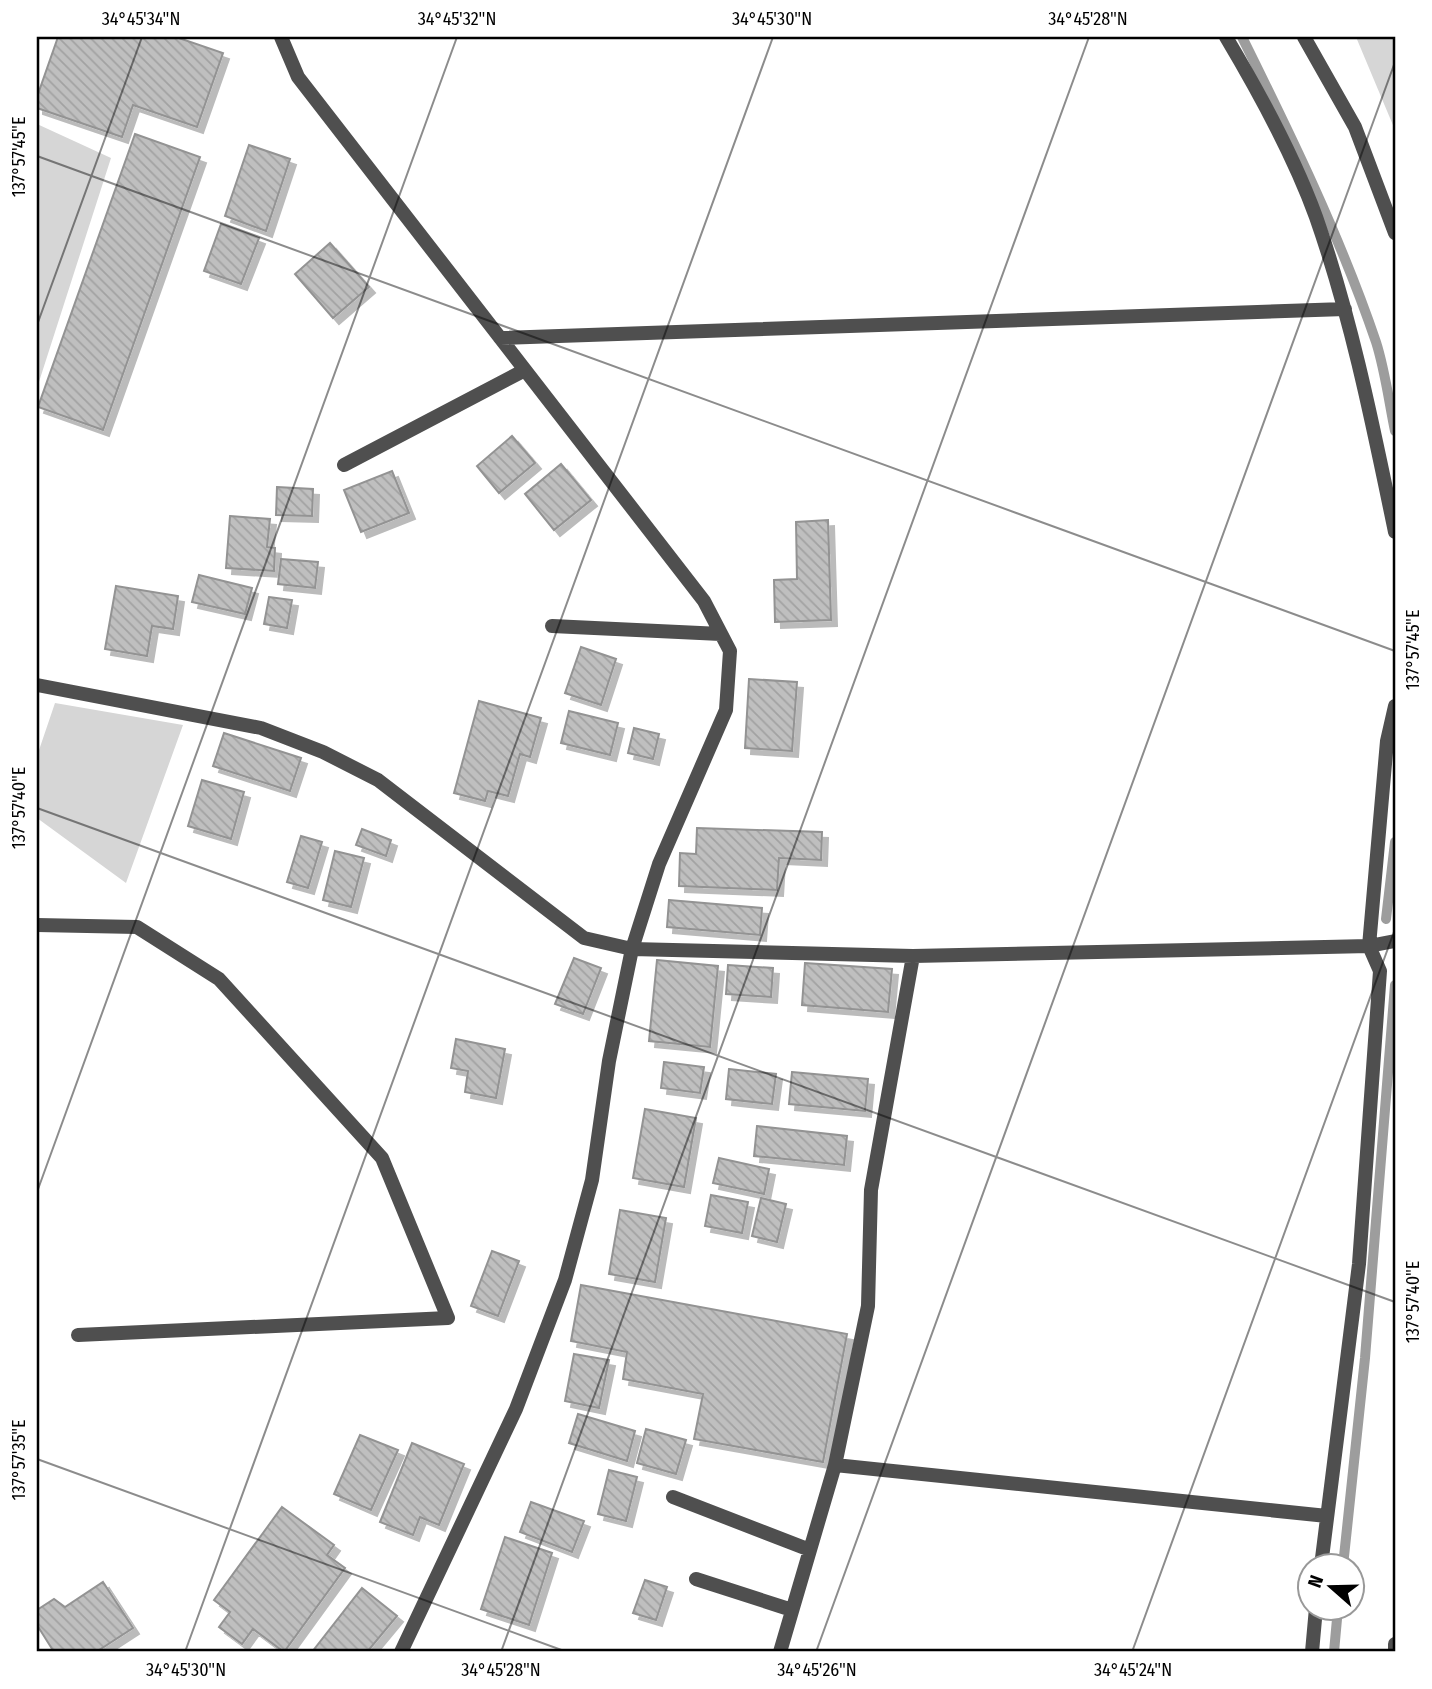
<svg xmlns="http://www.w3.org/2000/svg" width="1432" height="1689" font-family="'Fira Sans Condensed',sans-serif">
<defs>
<pattern id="building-back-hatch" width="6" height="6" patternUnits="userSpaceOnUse" patternTransform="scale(1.75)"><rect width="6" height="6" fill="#bfbfbf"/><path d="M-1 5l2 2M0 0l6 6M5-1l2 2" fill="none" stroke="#a2a2a2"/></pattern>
<filter id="shadow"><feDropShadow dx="6" dy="6" stdDeviation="0" flood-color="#0004"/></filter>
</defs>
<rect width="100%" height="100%" fill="#fff"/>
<path fill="#d6d6d6" d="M1356,37H1395V130Z
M37,124L111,158L37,388Z
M55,703L183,725L126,883L37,818V756Z"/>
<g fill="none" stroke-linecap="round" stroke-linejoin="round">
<path stroke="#9d9d9d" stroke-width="10" d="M1242,37C1291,136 1340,236 1376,342C1385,370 1389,402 1395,431
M1386,919L1395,842
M1343,1566L1365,1358L1395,985
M1334,1652L1338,1608"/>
</g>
<path fill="url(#building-back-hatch)" stroke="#939393" stroke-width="2" filter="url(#shadow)" d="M58,37H176L223,53L197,127L133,105L122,137L37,108V97Z
M135,134L200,157L103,430L38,407Z
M249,145L290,159L266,231L225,216Z
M221,224L259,238L241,284L204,271Z
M330,243L369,287L333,318L295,274Z
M512,436L535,463L499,493L477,466Z
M561,464L591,500L554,530L525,494Z
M392,471L409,513L361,532L344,490Z
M277,487L313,489L312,516L276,515Z
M230,516L270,519L267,547L275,548L274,571L226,568Z
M828,520L831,620L775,622L774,580L797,579L796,522Z
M281,559L318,562L315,588L278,584Z
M199,575L252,588L245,614L192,602Z
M116,586L178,596L173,629L152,626L147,656L105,649Z
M269,597L292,600L287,628L264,624Z
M581,647L616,659L601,705L565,693Z
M749,679L797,682L792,751L745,748Z
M479,701L541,718L530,757L520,754L508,796L488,791L485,801L454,793Z
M569,711L618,723L610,755L561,743Z
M634,728L659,734L653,759L628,753Z
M224,733L301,758L290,791L213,766Z
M202,780L244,792L231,839L188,826Z
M697,828L822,832L821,860L779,858L777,890L679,886L680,853L696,854Z
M362,829L391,840L386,856L356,845Z
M301,836L322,842L308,888L287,882Z
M335,851L364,858L351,907L323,900Z
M669,900L762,908L760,935L667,927Z
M574,958L601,968L583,1014L555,1004Z
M657,960L718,966L710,1047L649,1041Z
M805,963L892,969L888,1012L802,1005Z
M728,965L773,968L771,997L726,994Z
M456,1039L505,1049L496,1098L465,1092L468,1071L451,1068Z
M664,1062L704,1067L700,1093L661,1088Z
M729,1069L776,1074L772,1104L726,1099Z
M792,1072L868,1079L865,1111L789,1104Z
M645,1109L696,1118L684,1187L633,1178Z
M757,1126L847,1136L844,1165L754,1156Z
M719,1158L769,1169L764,1194L713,1183Z
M711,1195L748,1202L742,1233L705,1226Z
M761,1198L786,1204L777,1242L752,1236Z
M620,1210L666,1218L655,1282L609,1274Z
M492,1251L519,1261L498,1316L471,1306Z
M581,1285L847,1334L823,1462L694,1439L703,1394L623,1379L627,1352L571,1341Z
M574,1354L609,1360L599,1408L565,1401Z
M578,1414L635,1431L627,1461L569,1443Z
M646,1429L686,1440L676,1474L637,1463Z
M360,1435L398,1450L371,1510L334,1494Z
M412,1443L464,1464L439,1525L420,1517L413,1535L380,1522Z
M609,1470L637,1477L626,1521L598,1514Z
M531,1502L584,1521L572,1552L520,1532Z
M282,1507L334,1545L327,1555L345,1568L284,1652L253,1629L242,1644L219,1627L230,1612L214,1600Z
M505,1537L552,1553L529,1625L481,1609Z
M645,1580L667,1587L656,1620L633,1613Z
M103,1582L133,1628L96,1652H54L37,1625V1610L54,1599L65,1607Z
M362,1588L397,1616L367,1652H312Z"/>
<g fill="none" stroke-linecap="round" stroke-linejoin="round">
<path stroke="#4f4f4f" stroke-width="14" d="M281,37L298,77L704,601L730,651L726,710L659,864L632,949L609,1061L592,1180L565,1280L516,1409L401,1652
M1226,37C1260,94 1293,154 1316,217C1352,320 1373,426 1395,532
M1304,37L1355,127L1395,233
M500,338L1345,309
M344,465L525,370
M552,626L721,634
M37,685L261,728L323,752L378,780L584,938L632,949L913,956L1369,946L1395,941
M37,925L137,927L219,979L382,1158L448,1318L78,1335
M835,1465L1327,1516
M673,1497L810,1550
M1321,1566L1359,1264L1380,971L1369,946L1387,741L1395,706
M696,1579L792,1610
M780,1652L835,1465L868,1306L871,1190L913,956
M1312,1652L1316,1608
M1395,1652V1644"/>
</g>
<path fill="none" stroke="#000" stroke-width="2" stroke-opacity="0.45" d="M37,156L1395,651M37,325L142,37M37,808L1395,1302M37,1192L457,37M37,1459L567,1652M185,1652L773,37M501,1652L1089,37M816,1652L1395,62M1132,1652L1395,929"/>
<rect width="1432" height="1689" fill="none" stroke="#ffffff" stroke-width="77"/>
<g transform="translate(1331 1587) rotate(290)"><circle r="33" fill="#ffffff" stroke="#999999" stroke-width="2"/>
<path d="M0-5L12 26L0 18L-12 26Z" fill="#000000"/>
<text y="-10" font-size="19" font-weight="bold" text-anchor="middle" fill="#000000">N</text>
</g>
<rect x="38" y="38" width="1356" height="1612" fill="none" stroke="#000" stroke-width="2.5"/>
<g font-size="18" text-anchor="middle" fill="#000">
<text x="141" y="25">34°45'34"N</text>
<text x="457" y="25">34°45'32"N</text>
<text x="772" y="25">34°45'30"N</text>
<text x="1088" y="25">34°45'28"N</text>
<text transform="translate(19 157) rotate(-90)" y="6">137°57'45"E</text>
<text transform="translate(1413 650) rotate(-90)" y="6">137°57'45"E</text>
<text transform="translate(19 808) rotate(-90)" y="6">137°57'40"E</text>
<text transform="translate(1413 1302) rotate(-90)" y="6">137°57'40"E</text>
<text transform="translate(19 1460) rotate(-90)" y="6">137°57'35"E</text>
<text x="186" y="1676">34°45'30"N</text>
<text x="501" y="1676">34°45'28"N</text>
<text x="817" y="1676">34°45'26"N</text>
<text x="1133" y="1676">34°45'24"N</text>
</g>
</svg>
